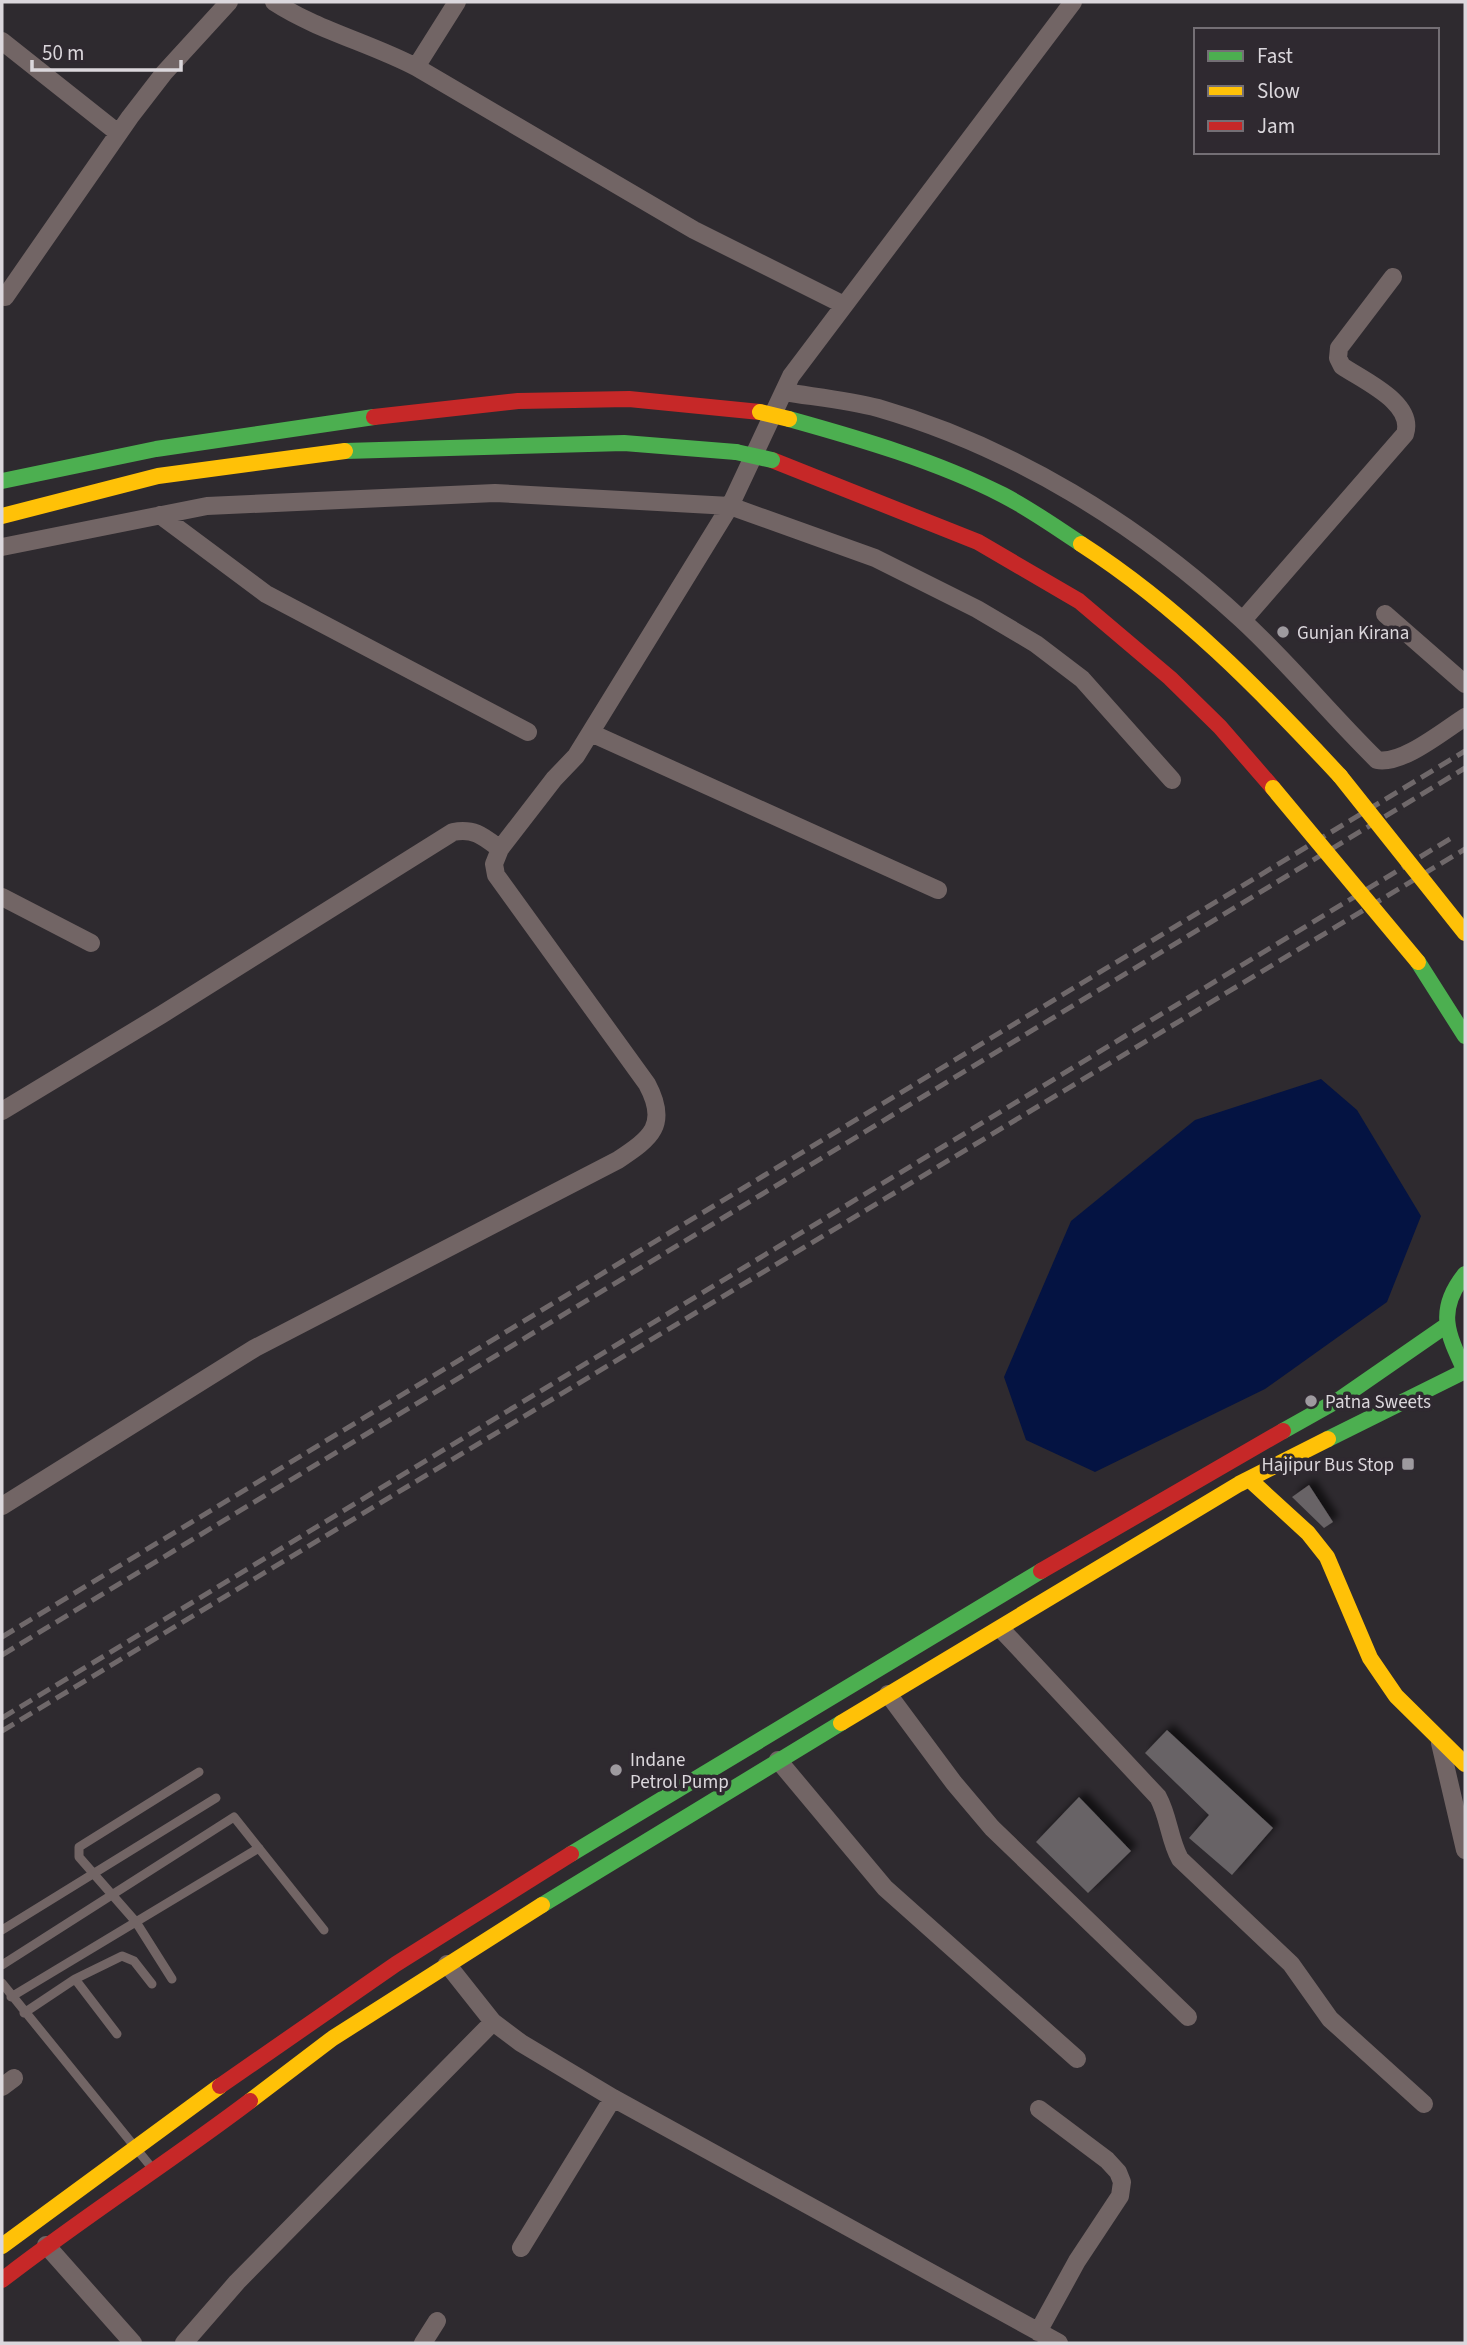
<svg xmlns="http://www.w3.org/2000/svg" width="1467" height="2345" font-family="'Source Sans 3',sans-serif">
<defs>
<filter id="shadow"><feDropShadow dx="6" dy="-6" stdDeviation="3.5" flood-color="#0009"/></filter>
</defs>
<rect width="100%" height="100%" fill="#2e2a2f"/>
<path fill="#041342" d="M1321,1079L1357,1110L1421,1216L1387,1302L1265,1389L1095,1472L1026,1440L1004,1377L1071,1221L1195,1120Z"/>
<path fill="#676366" filter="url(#shadow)" d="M1309,1485L1333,1522L1324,1528L1292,1497Z
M1167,1730L1273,1828L1232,1875L1189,1838L1209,1815L1145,1753Z
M1079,1797L1131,1851L1088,1893L1036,1842Z"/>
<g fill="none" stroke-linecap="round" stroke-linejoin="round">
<path stroke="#726565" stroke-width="9" d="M2,1930L216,1798
M2,1965L234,1817L324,1930
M75,1979L117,2034
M172,1979L136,1922L79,1857V1847L199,1772
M2,1983L152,2168
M11,1997L259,1848
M24,2013L75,1979L122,1956L134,1961L152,1984"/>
<path stroke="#726565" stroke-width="18" d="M274,2C317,30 370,43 416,67L694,230L844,305
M2,41L118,133
M416,67L457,2
M5,297L130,117L164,73L229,2
M784,392C815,397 848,400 878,408C1013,447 1138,524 1241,619C1289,663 1330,714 1377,760C1402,765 1443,731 1465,717
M160,515L266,594L528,732
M2,547L207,506L495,493L730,506L875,558L977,609L1036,644L1082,679L1172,780
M1385,614L1465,684
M1243,620L1405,434C1415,403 1364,381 1342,366L1338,358L1339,348L1393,277
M591,733L938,890
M2,897L91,943
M2,1111L161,1015L453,832C474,828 483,836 500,849
M2,1506L255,1348L618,1160C651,1138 669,1125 647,1084L496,875L494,864L500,849L554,779L576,756L730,506L791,376L1073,2
M1001,1629L1158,1797C1169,1817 1169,1839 1180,1859L1291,1964L1330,2019L1424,2104
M888,1694L954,1783L992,1828L1188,2017
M1440,1743L1465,1850
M778,1760L885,1888L1077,2059
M447,1964L493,2022L521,2043L613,2098L1059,2343
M2,2087L14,2078
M46,2245L133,2343
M521,2248L613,2098
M1038,2332L1077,2261L1120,2196L1122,2182L1118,2172L1107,2160L1039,2109
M184,2343L237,2282L493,2022
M423,2343L437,2321"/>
<path stroke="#4caf50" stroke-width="16" d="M789,419C861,439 936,461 1003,495C1030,509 1056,527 1081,544
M345,451L624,443L736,452
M2,481L156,449L374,417
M1418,962L1465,1036
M1465,1274C1436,1310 1447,1333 1465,1371
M1283,1431L1340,1399L1444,1327
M1328,1439L1465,1371
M571,1854L1041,1571
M542,1905L841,1723"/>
<path stroke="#ffc107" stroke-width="16" d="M2,516L158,476L345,451
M1081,544C1179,607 1261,691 1340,776
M1249,1479L1308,1533L1327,1557L1370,1658L1396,1696L1465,1764
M841,1723L1239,1484L1328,1439
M250,2101L333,2038L542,1905
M2,2246L220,2086"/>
<path stroke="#c62828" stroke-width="16" d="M374,417L518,401L629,399L760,412
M772,460L978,542L1079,601L1170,678L1220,727L1273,788
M1041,1571L1283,1431
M220,2086L396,1964L571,1854
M2,2280C83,2217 168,2163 250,2101"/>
<path stroke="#6f686a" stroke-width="5" stroke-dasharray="14 7" stroke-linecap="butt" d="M2,1637L1465,751
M2,1655L1465,768
M2,1718L1453,837
M2,1731L1465,849"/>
<path stroke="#4caf50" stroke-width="16" d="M736,452L772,460"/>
<path stroke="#ffc107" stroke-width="16" d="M760,412L789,419
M1340,776L1465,933
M1273,788L1418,962"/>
</g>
<g fill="#9e9a9f" stroke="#2f2930" stroke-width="2.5">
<circle cx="1283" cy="632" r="7"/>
<circle cx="1311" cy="1401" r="7"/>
<rect x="1401" y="1457" width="14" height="14" rx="3.5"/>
<circle cx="616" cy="1770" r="7"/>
</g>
<g text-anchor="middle" stroke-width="7" stroke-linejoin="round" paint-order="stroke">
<g font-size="19" fill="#dbd7dc" stroke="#2f2930" text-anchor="start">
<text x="1297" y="639">Gunjan Kirana</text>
<text x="1325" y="1408">Patna Sweets</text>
<text x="1394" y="1471" text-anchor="end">Hajipur Bus Stop</text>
<text x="630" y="1766">Indane<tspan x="630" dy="22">Petrol Pump</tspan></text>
</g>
</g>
<rect width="1467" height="2345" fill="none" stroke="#dbd7dc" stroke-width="7"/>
<rect x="1194" y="28" width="245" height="126" fill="#2f2930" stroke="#746f75" stroke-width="2"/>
<rect x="1208" y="51" width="35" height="10" fill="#4caf50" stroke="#746f75" stroke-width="2"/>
<text x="1257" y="63" font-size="21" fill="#dbd7dc">Fast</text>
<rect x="1208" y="86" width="35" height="10" fill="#ffc107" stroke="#746f75" stroke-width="2"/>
<text x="1257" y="98" font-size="21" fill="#dbd7dc">Slow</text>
<rect x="1208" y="121" width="35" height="10" fill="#c62828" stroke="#746f75" stroke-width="2"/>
<text x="1257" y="133" font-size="21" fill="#dbd7dc">Jam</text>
<path d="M32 60v10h149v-10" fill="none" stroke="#dbd7dc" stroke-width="3.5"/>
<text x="42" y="60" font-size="21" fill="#dbd7dc" stroke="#2f2930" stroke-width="5" paint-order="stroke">50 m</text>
</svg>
